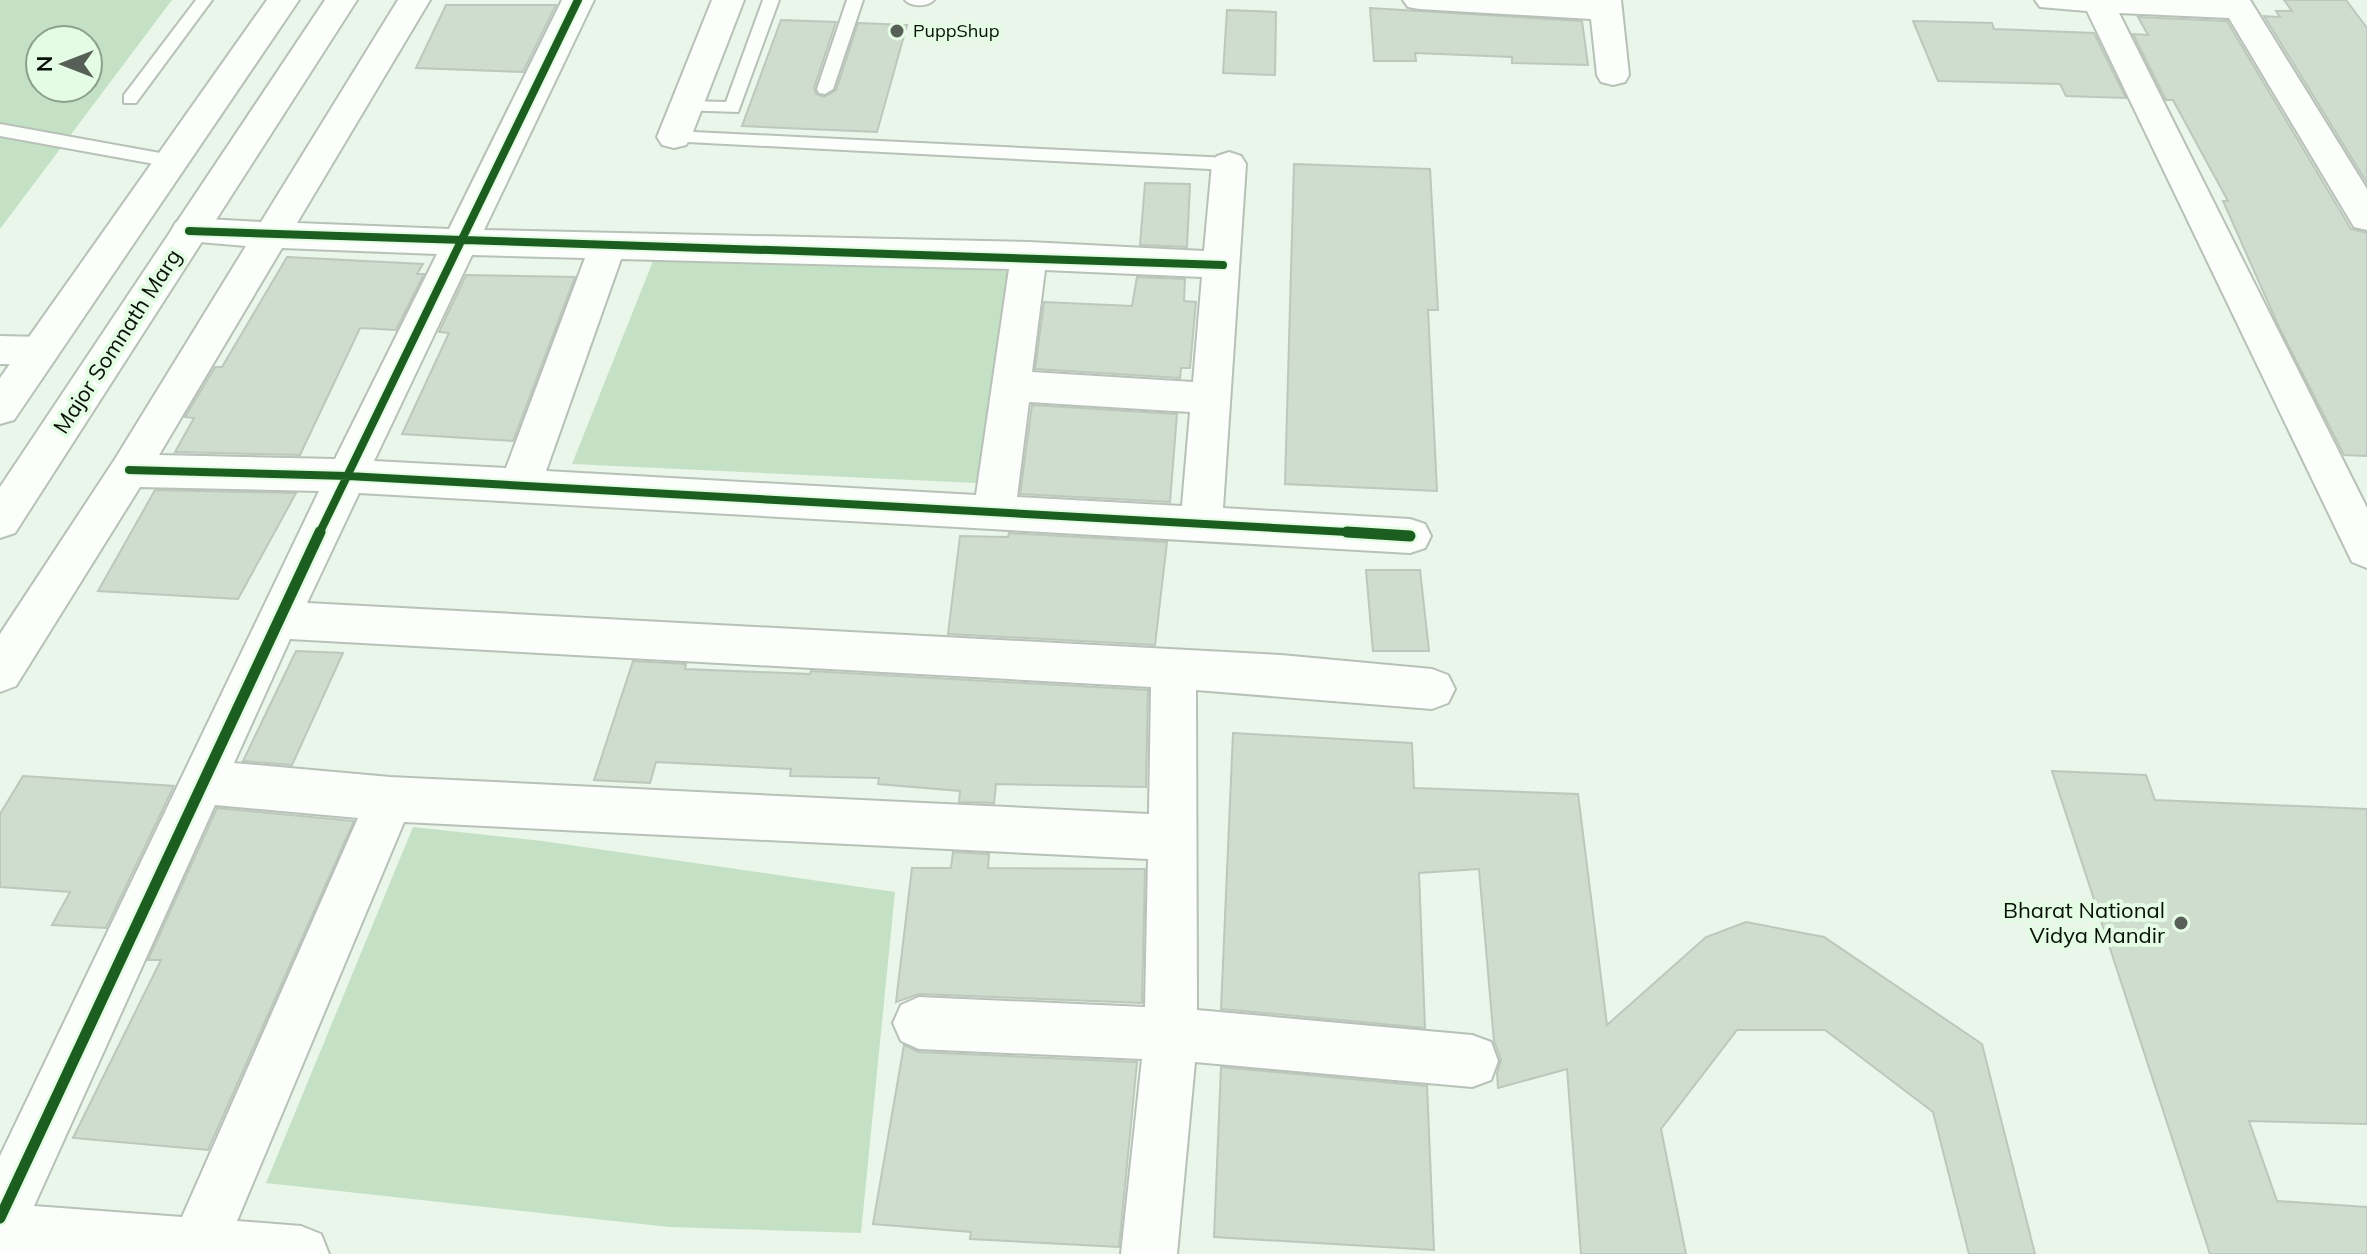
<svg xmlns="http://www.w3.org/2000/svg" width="2367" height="1254" font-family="Mulish,sans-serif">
<rect width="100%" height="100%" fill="#eaf6ea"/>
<path fill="#c5e1c5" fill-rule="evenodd" d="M0,0H172L0,229ZM40,40H88V88H40Z
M659,246L1032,273L997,484L572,464Z
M413,827L542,841L895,892L861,1233L669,1227L266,1183Z"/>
<path fill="#ceddce" stroke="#bdc7bd" stroke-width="2" d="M2284,0H2346L2367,28V183L2264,16L2280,17L2276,11H2292Z
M446,5H556L523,72L416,68Z
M1370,8L1582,21L1588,65L1512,63V57L1415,53L1416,61H1374Z
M1227,10L1276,12L1275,75L1223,73Z
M2138,17L2227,21L2351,229L2367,233V456L2344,455L2279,327L2223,201H2228L2173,100H2166L2133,34L2148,35Z
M781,20L836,22L814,88L816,94L824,97L836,90L858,23L907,25L877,132L742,126Z
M1913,21L1992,23L1994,29L2094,33L2126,98L2066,96L2060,84L1938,81Z
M1294,164L1430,169L1438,310H1428L1437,491L1285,484Z
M1145,183L1190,184L1187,247L1140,245Z
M287,257L423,264L417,274H424L396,330L360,328L300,455L175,452L194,418L185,417L215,367H222Z
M466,275L575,277L513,441L402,434L449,333L439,332Z
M1137,277L1185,279L1184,301L1196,302L1190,368H1181L1180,378L1035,369L1044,302L1132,306Z
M1032,405L1177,414L1170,502L1020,494Z
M155,490L296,493L238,599L98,591Z
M1009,533L1167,542L1155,645L948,634L960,536L1008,537Z
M1366,570H1420L1429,651H1373Z
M296,651L343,653L292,765L243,761Z
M633,661L686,664L685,669L810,674L811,671L1148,690L1146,787L996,784L994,803L959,802L960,791L878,784L879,778L790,776L791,769L656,762L650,783L594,780Z
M1233,733L1412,743L1414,788L1578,794L1607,1025L1706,937L1746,922L1824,937L1982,1044L2035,1254H1969L1933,1112L1825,1030H1737L1661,1129L1686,1254H1581L1567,1069L1498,1088L1497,1073L1501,1060L1494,1041L1479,869L1419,873L1425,1028L1221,1009Z
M2052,771L2146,775L2155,800L2367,809V1124L2249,1121L2277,1201L2367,1207V1254H2210Z
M23,776L174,786L106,928L52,925L70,892L0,887V814Z
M217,808L354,821L208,1150L73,1138L161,960H148Z
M953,852L989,854L988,868L1145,869L1142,1003L919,994L896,1002L912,868H951Z
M904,1045L919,1052L1137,1062L1119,1247L970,1239L971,1232L873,1224Z
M1221,1067L1427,1086L1434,1250L1214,1237Z"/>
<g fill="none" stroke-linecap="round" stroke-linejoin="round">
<defs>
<path id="service" d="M196,0H212L136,103H124V95Z
M763,0H779L738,112L680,110V102L686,101L726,102Z
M847,0H863L833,89L825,94L819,93L817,89Z
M905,0H934C928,7 911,7 905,0Z
M0,124L171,155L180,161L171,167L0,136Z
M674,131L1229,158L1238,164L1229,170L668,141V133Z"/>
<path id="minor" d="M398,0H430L297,223L449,229L562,0H594L484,230L1029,242L1204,251L1212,164L1217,156L1229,152L1241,156L1246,164L1223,508L1410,519L1425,524L1431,536L1425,548L1410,553L359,493L307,603L1281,655L1432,669L1448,675L1455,689L1448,703L1432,709L1196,690L1197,1010L1472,1035L1491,1042L1498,1061L1491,1080L1472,1087L1195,1062L1177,1254H1121L1142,1059L919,1049L901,1041L893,1023L901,1005L919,997L1145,1007L1148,859L404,822L237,1221L301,1226L321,1234L329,1254H0V1156L319,491L140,487L16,686L0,692V634L115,459L246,246L176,240L171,231L176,222L189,218L261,222ZM282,248L437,254L335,459L159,455ZM472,255L585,258L506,468L374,461ZM621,259L1009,269L976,495L546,471ZM1045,270L1202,277L1193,382L1032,372ZM1029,402L1190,412L1182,506L1017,497ZM290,639L1151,687L1149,814L390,777L234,763ZM215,805L358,818L182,1217L34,1206Z
M712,0H744L691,137L686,145L674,148L662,145L657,137Z
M1403,0H1621L1629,75L1625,82L1613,85L1601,82L1597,75L1591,19L1419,9L1408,7Z
M2035,0H2250L2367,189V230L2354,227L2229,18L2119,13L2367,508V568L2352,562L2087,11L2040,7Z
M0,336L40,337L54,341L59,351L54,361L40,365L0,364Z"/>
<path id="secondary" d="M267,0H299L14,420L0,424V378Z
M325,0H357L15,533L0,538V487Z"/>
</defs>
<use href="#service" stroke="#b7c1b7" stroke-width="4"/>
<use href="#minor" stroke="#b7c1b7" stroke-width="4"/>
<use href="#secondary" stroke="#b7c1b7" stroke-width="4"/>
<use href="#service" fill="#fcfefc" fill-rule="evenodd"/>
<use href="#minor" fill="#fcfefc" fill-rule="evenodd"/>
<use href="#secondary" fill="#fcfefc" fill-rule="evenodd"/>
<defs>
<path id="cycleway-far1" d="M189,231L1223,265
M129,470L348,476L1383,534
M319,534L578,0"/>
<path id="cycleway" d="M1347,532L1410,536
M0,1218L320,532"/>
</defs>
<use href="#cycleway-far1" stroke="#e4fce4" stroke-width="12"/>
<use href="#cycleway" stroke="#e4fce4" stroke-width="16"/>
<use href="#cycleway-far1" stroke="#1b5e20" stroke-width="8"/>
<use href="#cycleway" stroke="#1b5e20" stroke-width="11"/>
</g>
<g fill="#576057" stroke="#e4fce4" stroke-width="3">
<circle cx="897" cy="31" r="8"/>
<circle cx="2181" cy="923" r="8"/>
</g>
<g text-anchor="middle" stroke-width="8" stroke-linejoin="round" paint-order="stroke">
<g font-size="18" fill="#081008" stroke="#e4fce4" text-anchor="start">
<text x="913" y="37">PuppShup</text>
</g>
<g font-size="22" fill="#081008" stroke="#e4fce4">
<text transform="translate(117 341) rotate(-57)" y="8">Major Somnath Marg</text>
</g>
<g font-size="22" fill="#081008" stroke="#e4fce4" text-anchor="end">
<text x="2165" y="918">Bharat National<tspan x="2165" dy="25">Vidya Mandir</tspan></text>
</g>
</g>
<g transform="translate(64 64) rotate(270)"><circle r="38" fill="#e4fce4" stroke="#8c9e8c" stroke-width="2"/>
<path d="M0-6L14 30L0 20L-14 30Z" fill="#576057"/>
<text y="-12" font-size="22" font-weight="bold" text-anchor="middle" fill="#081008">N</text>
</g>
</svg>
